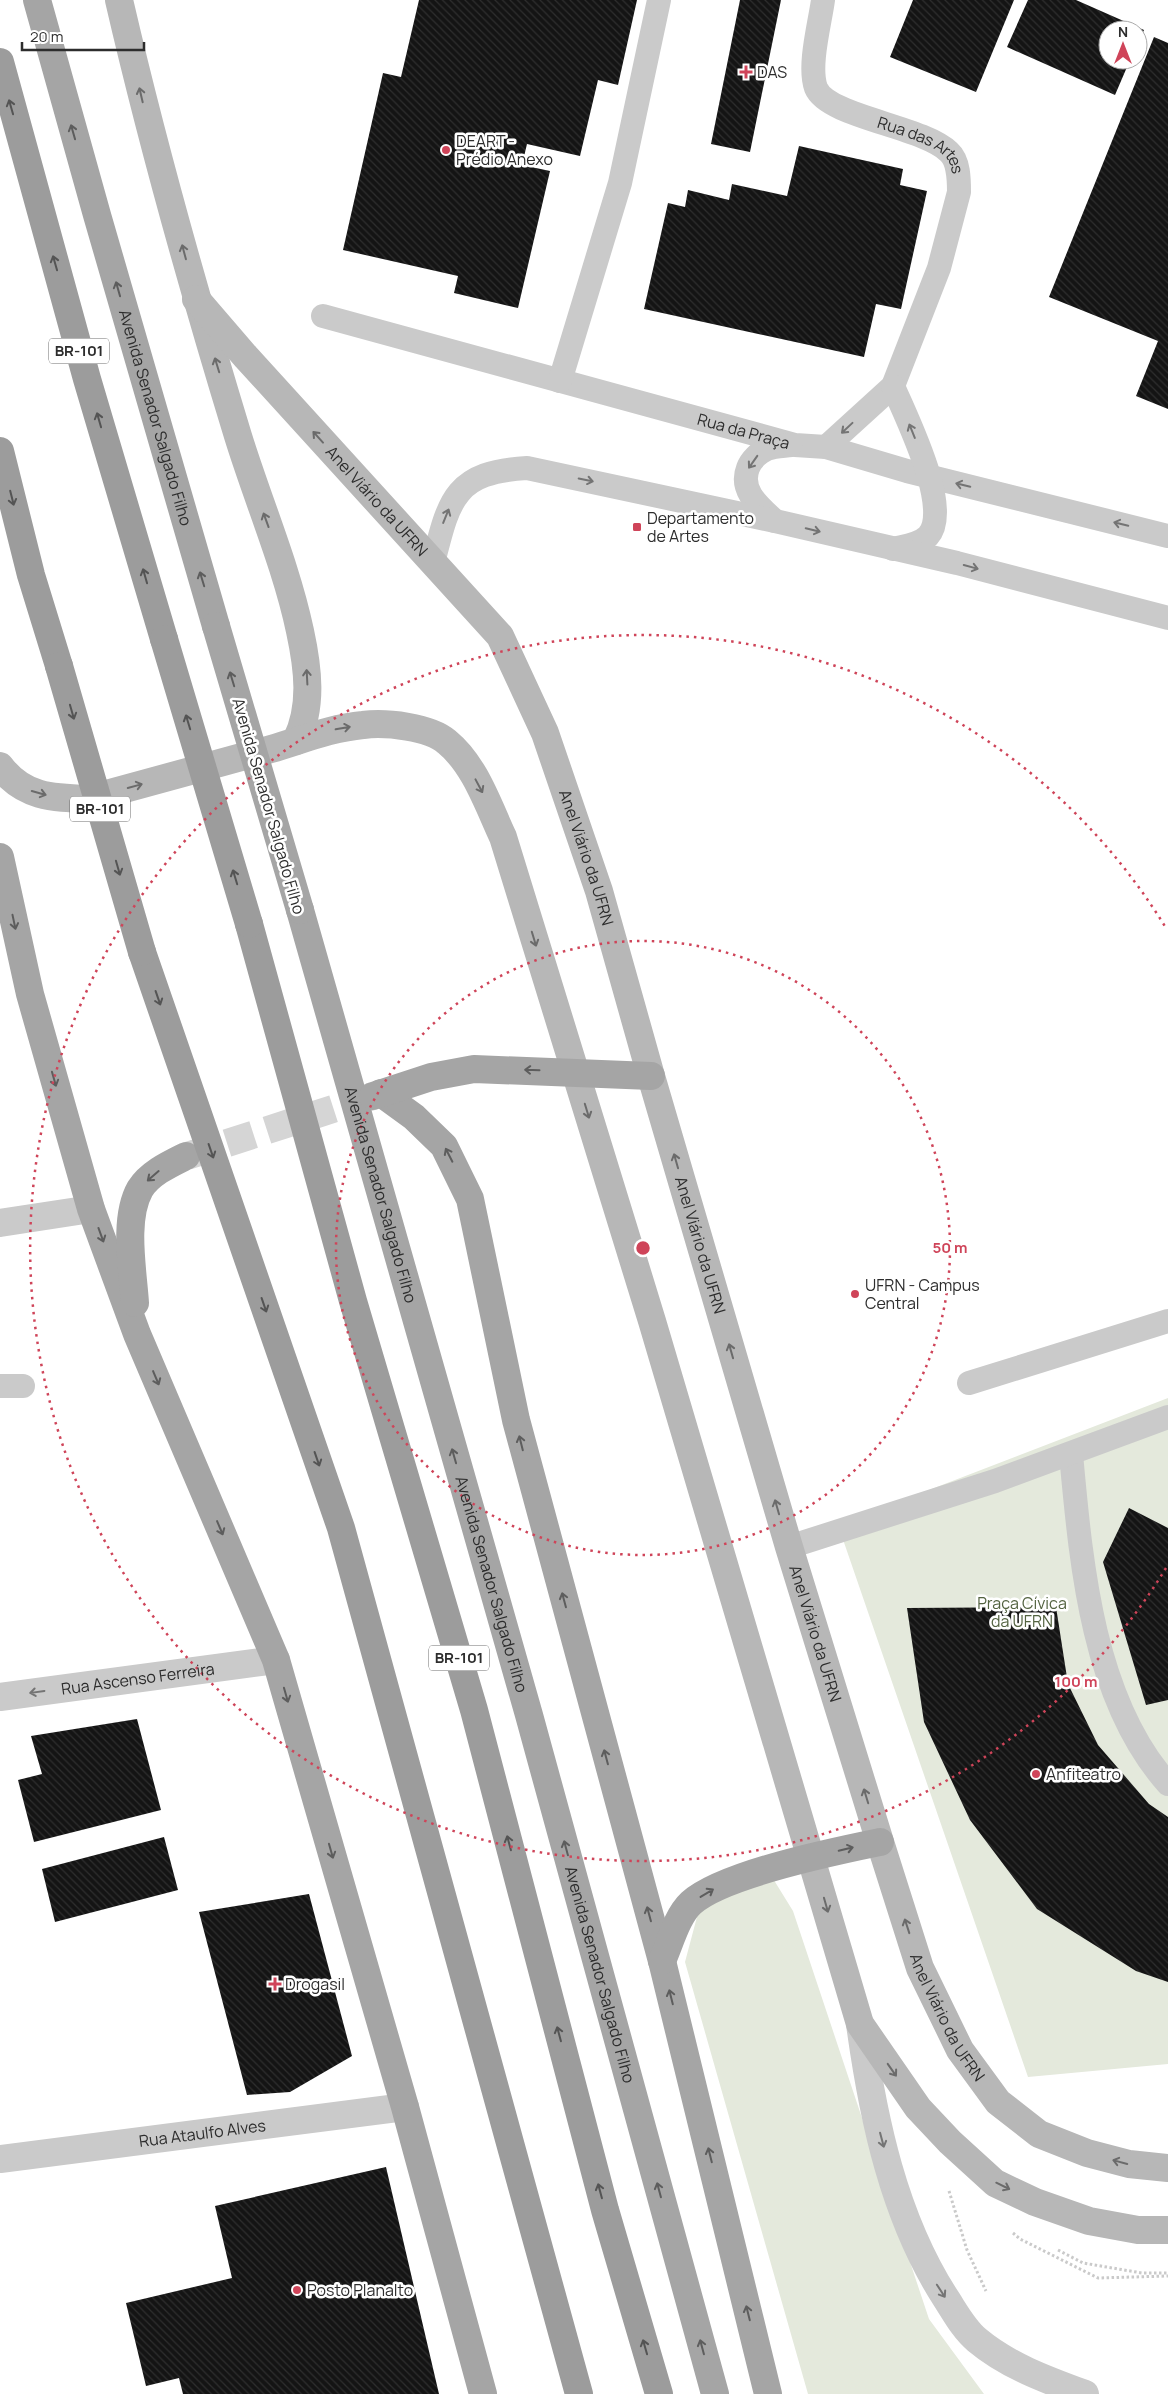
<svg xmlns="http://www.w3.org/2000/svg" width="1168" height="2394" font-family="Manrope,sans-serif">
<defs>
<pattern id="building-back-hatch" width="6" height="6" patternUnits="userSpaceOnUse" patternTransform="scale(1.25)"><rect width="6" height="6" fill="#141414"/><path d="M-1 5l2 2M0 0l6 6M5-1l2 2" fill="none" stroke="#2e2e2e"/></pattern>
</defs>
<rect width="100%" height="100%" fill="#fff"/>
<path fill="#e4e9dc" d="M1168,1398V2064L1028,2077L838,1525Z
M772,1877L793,1911L929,2319L984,2394H808L685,1962L702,1898Z"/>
<path fill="url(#building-back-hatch)" d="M419,0H637L618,85L598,80L580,156L527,144L522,165L550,171L518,308L454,293L458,276L343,250L383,73L401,77Z
M740,0H781L750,152L711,144Z
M913,0H1014L976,92L890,57Z
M1028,0H1076L1144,30L1138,43V30H1108V60H1130L1115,95L1007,47Z
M1154,37L1168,43V409L1136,396L1158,341L1049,297Z
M799,146L903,169L900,185L927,191L901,309L876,304L864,357L644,309L668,203L685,207L688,190L729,200L732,184L787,196Z
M1129,1508L1168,1528V1700L1146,1705L1103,1562Z
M1056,1607L1068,1684L1098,1745L1149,1804L1168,1817V1982L1136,1971L1037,1909L970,1820L924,1722L907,1608Z
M137,1719L161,1810L34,1842L18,1780L42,1774L31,1736Z
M164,1837L178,1890L55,1922L42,1869Z
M309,1894L352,2056L290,2092L247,2095L199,1912Z
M386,2167L439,2394H183L179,2378L146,2386L126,2303L232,2278L215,2206Z"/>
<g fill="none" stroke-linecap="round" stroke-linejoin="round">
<path stroke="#d5d5d5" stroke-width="28" stroke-dasharray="28 14" stroke-linecap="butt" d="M187,1156L373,1096"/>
<path stroke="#cacaca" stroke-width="3" stroke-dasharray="2.5 2.5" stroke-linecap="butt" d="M949,2191L967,2250L986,2291
M1013,2233L1020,2239L1098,2278L1168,2276
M1058,2250L1083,2263L1142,2273H1168"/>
<g stroke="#cacaca" stroke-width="24">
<path id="s1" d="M823,0C820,23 808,66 816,88C828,117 922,126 949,152C959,161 959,179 959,192L939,268L893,386L826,447"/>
<path id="s2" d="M323,316L795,445L826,447L907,471L1168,536"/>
<path d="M560,381L620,183L659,0"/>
<path d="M775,521C760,507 739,491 748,468C751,460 759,452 767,449C774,446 784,446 791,445"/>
<path d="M893,549C905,546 919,545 928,536C953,509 905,415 893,386"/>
<path d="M433,563C449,500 454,472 527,468L775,521L957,563L1168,618"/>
<path d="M969,1383L1168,1321"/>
<path d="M0,1386H23"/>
<path d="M1071,1454C1081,1562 1092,1699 1168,1784"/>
<path d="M789,1547L995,1481L1168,1417"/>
</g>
<g stroke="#cacaca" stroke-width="28">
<path d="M0,1223L91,1209"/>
<path id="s3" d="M0,1697L276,1660"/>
<path d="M860,2024C873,2119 894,2219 947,2300C956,2314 964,2329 977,2340C1008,2366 1047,2380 1085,2394"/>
</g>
<path stroke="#cacaca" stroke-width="28" id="s4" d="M0,2159L405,2107"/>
<g stroke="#b7b7b7" stroke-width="28">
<path d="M119,0C153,147 194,292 238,436C258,501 286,565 300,631C308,668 313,707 296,741"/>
<path id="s5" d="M196,299L246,357L500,636L545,733L599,891L651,1076L789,1547L880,1842L920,1968L960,2050L998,2102L1039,2134L1087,2153L1129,2164L1168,2168"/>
<path d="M0,766C23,797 52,798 88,799C149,782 210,766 271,749C302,740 331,728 363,725C386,722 430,727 447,742C475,765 488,805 503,837L652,1321L860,2024L918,2108L950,2142L995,2183L1035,2202L1089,2221L1138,2230H1168"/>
</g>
<g stroke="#a5a5a5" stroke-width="28">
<path id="s6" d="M37,0L97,215L216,626"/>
<path d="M0,857L30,994L91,1209L137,1334L276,1660L405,2107L483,2394"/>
<path id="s7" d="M300,910L529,1715L715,2394"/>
<path d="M381,1093L414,1117L444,1146L470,1199L516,1420L662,1961L768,2394"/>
<path d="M373,1096L431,1077L474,1069L651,1076"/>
<path d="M135,1303C133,1271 123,1219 140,1189C150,1173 170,1164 186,1156"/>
<path d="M662,1961C670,1943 677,1916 691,1903C723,1874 836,1851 880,1842"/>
</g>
<path stroke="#9c9c9c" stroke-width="28" d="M0,62L87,379L164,639
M0,451L31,575L59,666
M249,924L353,1301L474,1710L605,2210L659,2394
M142,952L341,1528L579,2394"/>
<path stroke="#a5a5a5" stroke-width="28" d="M216,626L300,910"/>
<path stroke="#9c9c9c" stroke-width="28" d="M164,639L249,924
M59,666L142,952"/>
</g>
<defs><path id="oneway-shaft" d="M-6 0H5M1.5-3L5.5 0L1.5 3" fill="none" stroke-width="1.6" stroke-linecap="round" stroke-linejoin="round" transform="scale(1.25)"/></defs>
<g stroke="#6b6b6b">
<use href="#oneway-shaft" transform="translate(141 95) rotate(-103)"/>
<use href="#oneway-shaft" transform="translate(184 252) rotate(-105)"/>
<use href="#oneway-shaft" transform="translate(217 365) rotate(-107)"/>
<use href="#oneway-shaft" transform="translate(318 437) rotate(-132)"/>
<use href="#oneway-shaft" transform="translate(266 520) rotate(-110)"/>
<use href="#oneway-shaft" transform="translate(307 677) rotate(-93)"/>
<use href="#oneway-shaft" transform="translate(343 728) rotate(-10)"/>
<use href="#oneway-shaft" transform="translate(135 786) rotate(-15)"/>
<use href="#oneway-shaft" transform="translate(479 786) rotate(62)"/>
<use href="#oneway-shaft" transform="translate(39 793) rotate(16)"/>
<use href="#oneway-shaft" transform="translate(534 939) rotate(73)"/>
<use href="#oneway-shaft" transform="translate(587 1111) rotate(73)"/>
<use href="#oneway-shaft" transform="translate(676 1161) rotate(-106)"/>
<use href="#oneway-shaft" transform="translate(731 1351) rotate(-106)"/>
<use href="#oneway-shaft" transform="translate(777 1507) rotate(-106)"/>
<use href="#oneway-shaft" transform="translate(866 1796) rotate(-107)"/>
<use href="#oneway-shaft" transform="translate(826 1905) rotate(74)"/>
<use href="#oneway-shaft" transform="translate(907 1926) rotate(-108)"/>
<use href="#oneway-shaft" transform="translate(892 2070) rotate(55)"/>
<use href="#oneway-shaft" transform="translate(1120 2162) rotate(-165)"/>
<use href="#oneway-shaft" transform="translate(1003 2186) rotate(26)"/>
</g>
<g stroke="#545454">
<use href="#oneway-shaft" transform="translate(11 107) rotate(-106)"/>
<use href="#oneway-shaft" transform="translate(55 263) rotate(-106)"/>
<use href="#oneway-shaft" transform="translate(99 420) rotate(-106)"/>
<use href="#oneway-shaft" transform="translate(12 498) rotate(76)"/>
<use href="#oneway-shaft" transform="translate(145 576) rotate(-106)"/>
<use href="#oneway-shaft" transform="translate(72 712) rotate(74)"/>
<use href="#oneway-shaft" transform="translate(188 722) rotate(-107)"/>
<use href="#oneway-shaft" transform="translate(118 868) rotate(74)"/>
<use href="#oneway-shaft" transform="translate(235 877) rotate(-107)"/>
<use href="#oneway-shaft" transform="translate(158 998) rotate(71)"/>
<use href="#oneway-shaft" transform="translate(211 1151) rotate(71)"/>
<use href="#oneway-shaft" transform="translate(264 1305) rotate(71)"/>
<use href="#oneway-shaft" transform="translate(317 1459) rotate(71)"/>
<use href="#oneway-shaft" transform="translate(509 1843) rotate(-105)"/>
<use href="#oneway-shaft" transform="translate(559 2034) rotate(-105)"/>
<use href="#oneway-shaft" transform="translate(600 2191) rotate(-105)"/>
<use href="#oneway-shaft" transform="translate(645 2347) rotate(-106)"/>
</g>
<g stroke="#5d5d5d">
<use href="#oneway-shaft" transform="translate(73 132) rotate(-106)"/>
<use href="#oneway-shaft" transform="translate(118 289) rotate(-106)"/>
<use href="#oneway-shaft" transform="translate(202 579) rotate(-107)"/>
<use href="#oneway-shaft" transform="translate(232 679) rotate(-107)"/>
<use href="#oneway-shaft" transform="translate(14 922) rotate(78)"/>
<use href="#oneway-shaft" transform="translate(532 1070) rotate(-178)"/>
<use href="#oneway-shaft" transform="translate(54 1079) rotate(74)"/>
<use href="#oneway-shaft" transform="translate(449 1155) rotate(-117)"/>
<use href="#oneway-shaft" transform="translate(153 1176) rotate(139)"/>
<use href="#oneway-shaft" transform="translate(101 1235) rotate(70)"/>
<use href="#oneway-shaft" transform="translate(156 1378) rotate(67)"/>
<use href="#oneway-shaft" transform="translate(521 1443) rotate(-104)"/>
<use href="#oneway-shaft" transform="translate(454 1456) rotate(-106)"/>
<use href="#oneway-shaft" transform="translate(220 1528) rotate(67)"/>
<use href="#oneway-shaft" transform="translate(564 1600) rotate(-105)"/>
<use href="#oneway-shaft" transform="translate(286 1695) rotate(74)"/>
<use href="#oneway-shaft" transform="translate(606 1757) rotate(-105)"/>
<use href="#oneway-shaft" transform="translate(566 1848) rotate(-105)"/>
<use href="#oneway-shaft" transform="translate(846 1849) rotate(-13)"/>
<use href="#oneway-shaft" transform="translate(331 1851) rotate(74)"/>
<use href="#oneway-shaft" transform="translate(707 1893) rotate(-31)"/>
<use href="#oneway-shaft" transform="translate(649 1914) rotate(-105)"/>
<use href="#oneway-shaft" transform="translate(671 1997) rotate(-104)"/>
<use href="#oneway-shaft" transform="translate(710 2155) rotate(-104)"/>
<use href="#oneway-shaft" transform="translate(659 2190) rotate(-105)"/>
<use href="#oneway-shaft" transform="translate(748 2313) rotate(-104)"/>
<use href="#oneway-shaft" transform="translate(702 2347) rotate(-105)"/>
</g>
<g stroke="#747474">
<use href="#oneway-shaft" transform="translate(847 428) rotate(137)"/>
<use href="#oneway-shaft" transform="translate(912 431) rotate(-112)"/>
<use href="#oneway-shaft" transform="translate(753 462) rotate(125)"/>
<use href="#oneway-shaft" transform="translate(586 480) rotate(12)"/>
<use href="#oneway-shaft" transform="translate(963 485) rotate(-166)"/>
<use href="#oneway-shaft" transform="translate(446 516) rotate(-68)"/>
<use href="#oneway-shaft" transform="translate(1121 524) rotate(-166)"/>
<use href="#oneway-shaft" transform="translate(813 530) rotate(14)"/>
<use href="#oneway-shaft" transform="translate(971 567) rotate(15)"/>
<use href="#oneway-shaft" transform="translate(37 1692) rotate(172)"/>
<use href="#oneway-shaft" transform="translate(882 2140) rotate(75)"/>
<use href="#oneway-shaft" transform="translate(941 2291) rotate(57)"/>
</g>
<g fill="none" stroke="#cf4459" stroke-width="2.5" stroke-dasharray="2.5 5">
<circle cx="643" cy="1248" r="307"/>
<path d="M1166 1568A613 613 0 1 1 1166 928"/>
</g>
<g fill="#cf4459" stroke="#fff" stroke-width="2">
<path d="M743.5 64.5h5v5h5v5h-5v5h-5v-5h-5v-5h5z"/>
<circle cx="446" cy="150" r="5"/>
<rect x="632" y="522" width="10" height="10" rx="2.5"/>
<circle cx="855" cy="1294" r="5"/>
<circle cx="1036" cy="1774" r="5"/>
<path d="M272.5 1976.5h5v5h5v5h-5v5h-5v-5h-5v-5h5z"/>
<circle cx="297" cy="2290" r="5"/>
</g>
<g text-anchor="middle" stroke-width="5" stroke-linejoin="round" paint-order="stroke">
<g fill="#fff" stroke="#6c6c6c" stroke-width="1">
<rect x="49" y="338.5" width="60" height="25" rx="4"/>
<rect x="70" y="796.5" width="60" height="25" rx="4"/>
<rect x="429" y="1645.5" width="60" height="25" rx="4"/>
</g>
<g font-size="15" font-weight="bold" fill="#2d2d2d">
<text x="79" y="356">BR-101</text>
<text x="100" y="814">BR-101</text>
<text x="459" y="1663">BR-101</text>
</g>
<g font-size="16" fill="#2d2d2d" stroke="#fff" text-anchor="start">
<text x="757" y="78">DAS</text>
<text x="456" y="147">DEART -<tspan x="456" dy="18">Prédio Anexo</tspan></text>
<text x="647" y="524">Departamento<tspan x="647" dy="18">de Artes</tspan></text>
<text x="865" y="1291">UFRN - Campus<tspan x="865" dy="18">Central</tspan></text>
<text x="1046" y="1780">Anfiteatro</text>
<text x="285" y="1990">Drogasil</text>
<text x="307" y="2296">Posto Planalto</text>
</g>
<g font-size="16" fill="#2d2d2d" stroke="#fff">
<text dy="6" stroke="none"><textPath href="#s1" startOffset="212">Rua das Artes</textPath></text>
<text dy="6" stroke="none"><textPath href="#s6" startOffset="434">Avenida Senador Salgado Filho</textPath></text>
<text dy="6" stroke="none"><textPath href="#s2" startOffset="436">Rua da Praça</textPath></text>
<text dy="6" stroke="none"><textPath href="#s5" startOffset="271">Anel Viário da UFRN</textPath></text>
<text transform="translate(269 806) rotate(74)" y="6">Avenida Senador Salgado Filho</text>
<text dy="6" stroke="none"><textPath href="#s5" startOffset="692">Anel Viário da UFRN</textPath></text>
<text dy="6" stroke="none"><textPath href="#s7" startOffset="296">Avenida Senador Salgado Filho</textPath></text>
<text dy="6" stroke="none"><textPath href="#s5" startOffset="1096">Anel Viário da UFRN</textPath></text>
<text dy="6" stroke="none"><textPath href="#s7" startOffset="701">Avenida Senador Salgado Filho</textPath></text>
<text dy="6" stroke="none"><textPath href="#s5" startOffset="1501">Anel Viário da UFRN</textPath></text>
<text dy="6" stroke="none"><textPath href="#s3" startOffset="139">Rua Ascenso Ferreira</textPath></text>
<text dy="6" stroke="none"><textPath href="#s7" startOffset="1106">Avenida Senador Salgado Filho</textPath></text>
<text dy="6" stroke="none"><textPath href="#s5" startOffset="1908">Anel Viário da UFRN</textPath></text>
<text dy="6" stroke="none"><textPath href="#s4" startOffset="204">Rua Ataulfo Alves</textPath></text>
</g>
<g font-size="16" fill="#536340" stroke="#fff">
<text x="1022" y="1609">Praça Cívica<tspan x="1022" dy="18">da UFRN</tspan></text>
</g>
</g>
<circle cx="643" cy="1248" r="8" fill="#cf4459" stroke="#fff" stroke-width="2.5"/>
<g font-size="15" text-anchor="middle" font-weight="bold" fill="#cf4459" stroke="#fff" stroke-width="5" stroke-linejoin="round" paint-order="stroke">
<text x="950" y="1253">50 m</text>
<text x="1076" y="1687">100 m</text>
</g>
<g transform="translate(1123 45)"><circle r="24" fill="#ffffff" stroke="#ababab"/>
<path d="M0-4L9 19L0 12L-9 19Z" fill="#cf4459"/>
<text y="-8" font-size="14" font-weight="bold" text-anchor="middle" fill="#2d2d2d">N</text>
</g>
<path d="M22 42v8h122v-8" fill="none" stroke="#2d2d2d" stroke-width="2.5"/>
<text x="30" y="42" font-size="15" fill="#2d2d2d" stroke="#ffffff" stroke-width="4" paint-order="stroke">20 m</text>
</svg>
